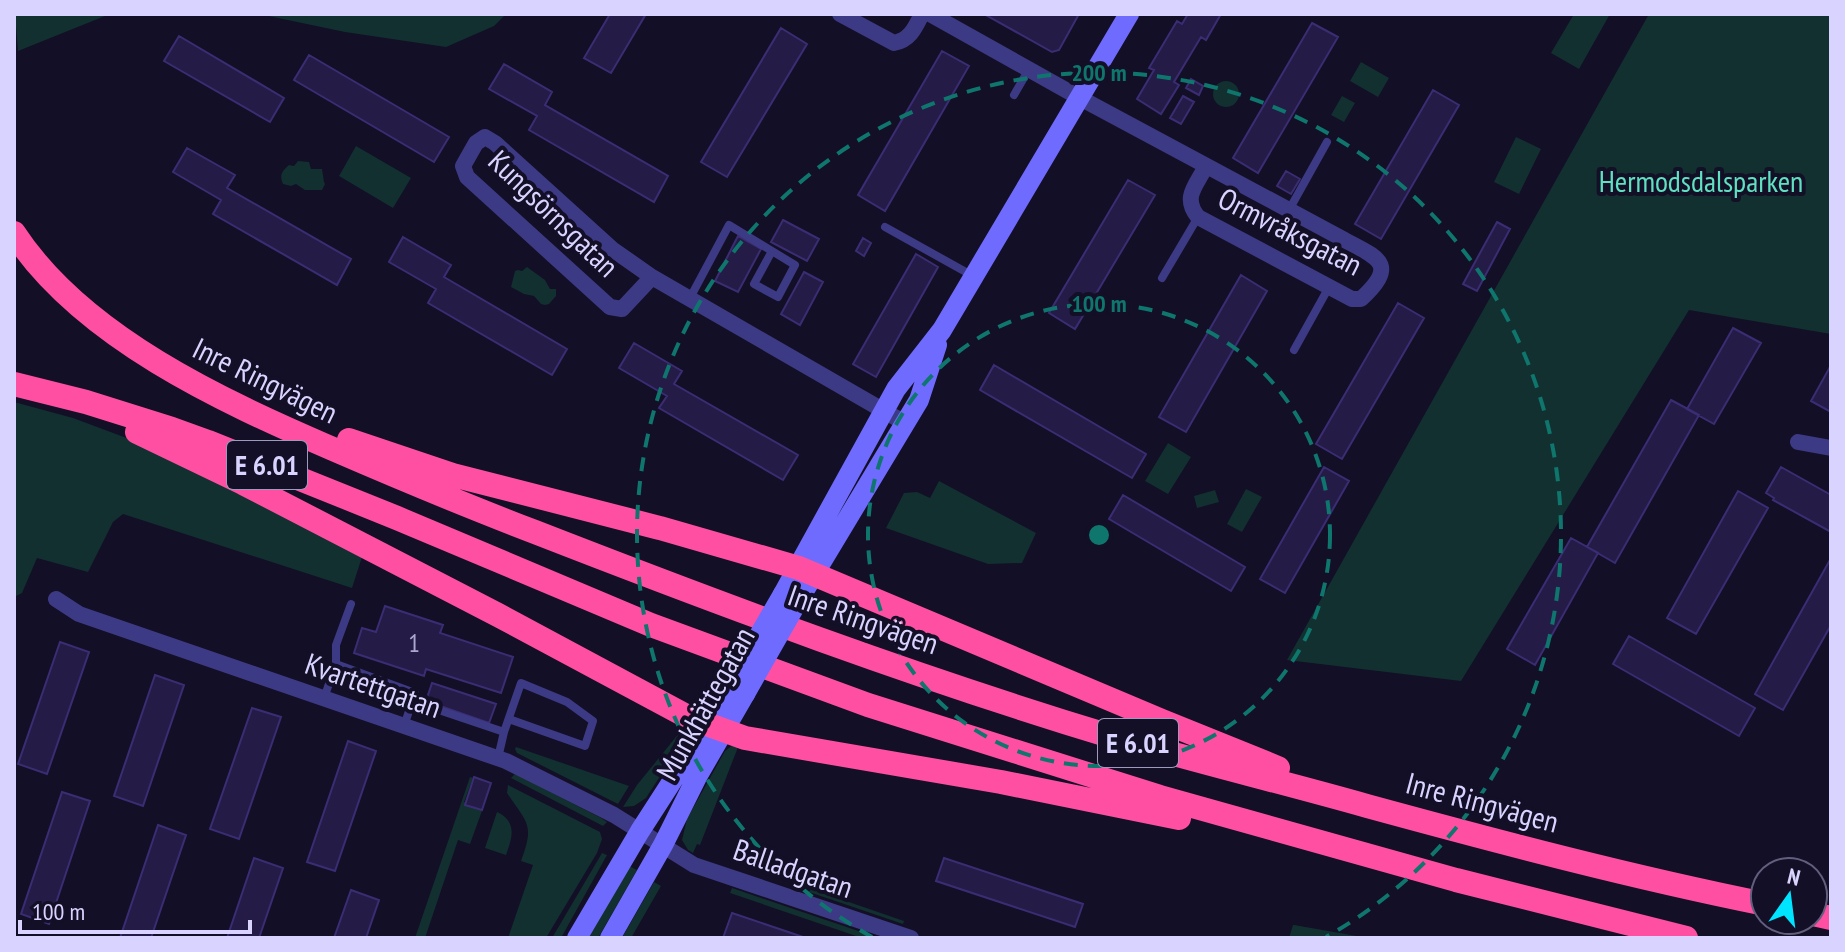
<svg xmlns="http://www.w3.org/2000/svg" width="1845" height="952" font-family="'PT Sans Narrow',sans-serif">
<rect width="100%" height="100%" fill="#130f26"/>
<path fill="#12302f" d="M15,14H110L18,51Z
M259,14H506L494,26L446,47L345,32Z
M1574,14H1610L1579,69L1551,53Z
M1649,14H1831V334L1689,310L1461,681L1287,660Z
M1361,62L1389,78L1378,97L1350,81Z
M1213 94a13 13 0 1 1 26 0a13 13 0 1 1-26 0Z
M1342,96L1355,103L1344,122L1331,115Z
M1516,137L1541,149L1519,194L1494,182Z
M356,146L411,178L393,208L339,176Z
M298,161L309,162L311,169H322L324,182L325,184L322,190H305L296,184L291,186L283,184C279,175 282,171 289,165L294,166Z
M527,267L545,280L550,289H556V296L549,304L545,305L541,304L534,296L524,294L511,287L515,271L518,270L522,271Z
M14,402L73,418L148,446L362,557L352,588L123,514L113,522L88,572L37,558L22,593L14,597Z
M1168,443L1191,457L1168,494L1145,481Z
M939,481L1036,533L1022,563L988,564L886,528L904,493L917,492L930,498Z
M1246,489L1262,497L1242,532L1227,524Z
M1215,490L1219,502L1197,508L1194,496Z
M680,732L682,736L679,747L646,798L634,806L623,807L637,785Z
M740,742L700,845L697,844L693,853L688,850L682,840L687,819L725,751L734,744Z
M516,747L629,786L618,804L517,753L515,749Z
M515,774L601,818L607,822L603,826L511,778Z
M470,777L473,778L464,802L483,808L470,844L458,840L425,938H415Z
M508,785L600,832L602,839L597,853L546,938H508L533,865L521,861C535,824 527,823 507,793Z
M497,812C518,822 512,838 506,855L485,848Z
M602,853L607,855L561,938H552Z
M627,865L637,870L598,938H585Z
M654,882L661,886L631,938H622Z
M732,888L879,938H862L730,893Z
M811,889L904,921L903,924L809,892Z
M1293,925H1294L1368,938H1289Z"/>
<path fill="#241b47" stroke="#3b2d73" stroke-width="2" d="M610,14H646L611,73L584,58Z
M984,14H1079L1059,50L1052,52Z
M1188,14H1221L1206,40L1201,37L1174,82L1179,85L1161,114L1137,99L1154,70L1149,68L1177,21L1182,24Z
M1312,23L1338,37L1258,173L1233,158Z
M781,28L807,44L727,177L701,162Z
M179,36L284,98L270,122L164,61Z
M942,51L969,66L885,211L858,195Z
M309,55L449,137L434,162L294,80Z
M504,64L552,92L545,105L668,176L654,202L529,130L537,116L489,89Z
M1191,79L1203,86L1199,95L1186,88Z
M1433,90L1459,105L1381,239L1355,224Z
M1183,96L1194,102L1181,124L1170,118Z
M187,148L235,175L227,188L351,259L337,285L213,214L221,200L173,172Z
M1286,171L1300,179L1291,194L1277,186Z
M1128,180L1155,195L1075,329L1049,313Z
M783,220L819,239L807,261L771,242Z
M1497,222L1510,229L1477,291L1463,284Z
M738,236L761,249L738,292L715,281Z
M403,237L451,265L444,277L567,349L552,375L428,303L436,289L389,262Z
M863,238L871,243L864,256L856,251Z
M916,254L938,267L876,377L853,364Z
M804,272L823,282L800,325L781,314Z
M1241,275L1267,291L1186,432L1159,417Z
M1398,303L1424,318L1342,459L1316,444Z
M1733,328L1761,343L1714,424L1687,409Z
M634,343L682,371L674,384L798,455L783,480L659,408L667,396L619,368Z
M994,365L1146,454L1132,478L980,390Z
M1831,365V412L1811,401Z
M1671,400L1699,415L1615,563L1587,547Z
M1324,467L1349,481L1285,593L1260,579Z
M1781,467L1831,495V532L1773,500L1774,498L1766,493Z
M1738,491L1768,508L1696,634L1667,618Z
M1123,495L1245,567L1231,591L1109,519Z
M1571,538L1598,553L1535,665L1507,649Z
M1831,558V625L1783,710L1755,694Z
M385,606L443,625L440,633L513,657L501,693L426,669L424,676L354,653L362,628L376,632Z
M1629,636L1755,708L1739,736L1613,664Z
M60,642L89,652L47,774L18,764Z
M155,675L184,685L143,806L114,796Z
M432,683L496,704L489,723L426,701Z
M252,708L281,717L239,839L210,829Z
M348,741L376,751L335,871L307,862Z
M474,777L491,783L482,810L465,805Z
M62,792L90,801L49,924L21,914Z
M158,825L186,835L151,938H120Z
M254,858L283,868L259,938H227Z
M944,858L1083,904L1075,927L936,881Z
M351,890L379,900L366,938H334Z
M732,913L806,938H723Z"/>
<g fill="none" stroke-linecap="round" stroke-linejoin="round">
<path stroke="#3d3a85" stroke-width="8" d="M1014,95L1029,69
M1289,210L1327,142
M885,227L973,276
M1162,278L1198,217
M690,298L729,225L795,265L778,297L754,284L772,251
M1294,350L1329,287
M336,664L415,693L404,726
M324,698L336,664V645L351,604
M412,701L504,732
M498,758L504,732L521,683L567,702L593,721L585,746L509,719"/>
<path stroke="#3d3a85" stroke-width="16" d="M840,14L894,43C910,40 915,28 922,14
M930,14L1080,98L1341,238C1375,257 1401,262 1361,299H1352L1198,217C1182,197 1196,186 1206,166
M652,277L622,309L610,307L467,177L463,166L476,143L485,137L495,143L612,249L652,277L905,423
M1798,442L1831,448
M56,599L79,614L506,761L614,815L694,865L911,938"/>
<path stroke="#6f6bff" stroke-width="20" d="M783,594L896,389L942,330L1129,14
M798,601L919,400L937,345
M577,938L640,831L709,724L728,689
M610,938L663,845L697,777L745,694"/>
<path stroke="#ff4fa3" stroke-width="24" d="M14,233C82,337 222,401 333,449C400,478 467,506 535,532C725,606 915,677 1110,736C1195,761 1282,782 1367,806C1499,842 1631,877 1765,904
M14,384L86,402L172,429L208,442L397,518L651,625L868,705L1160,797L1456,880L1686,938
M137,432L243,483L498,615L690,718L745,738L1001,782L1179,818
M349,440L453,475L660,528L799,568L1162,721L1278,768
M1813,914L1831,918"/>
<path stroke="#6f6bff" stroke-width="20" d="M728,689L783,594
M745,694L798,601"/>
</g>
<g fill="none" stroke="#0f766e" stroke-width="4" stroke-dasharray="14 10">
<circle cx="1099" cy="535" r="231"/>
<path d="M872 937A462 462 0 1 1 1326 937"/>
</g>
<g text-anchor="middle" stroke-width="8" stroke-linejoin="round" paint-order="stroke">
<g font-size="26" fill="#aca6d1">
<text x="414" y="652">1</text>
</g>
<g fill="#130f26" stroke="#9e99be" stroke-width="2">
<rect x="227" y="441" width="80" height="48" rx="6"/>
<rect x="1098" y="719" width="80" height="48" rx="6"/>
</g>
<g font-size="28" font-weight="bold" fill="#d9d4ff">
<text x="267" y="475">E 6.01</text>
<text x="1138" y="753">E 6.01</text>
</g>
<g font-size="30" fill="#5fe0c0" stroke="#130f26">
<text x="1701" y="192">Hermodsdalsparken</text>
</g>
<g font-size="30" fill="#d9d4ff" stroke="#130f26">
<text transform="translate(553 214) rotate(44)" y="10">Kungsörnsgatan</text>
<text transform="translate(1290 232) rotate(27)" y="10">Ormvråksgatan</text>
<text transform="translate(265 381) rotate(26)" y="10">Inre Ringvägen</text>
<text transform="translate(863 620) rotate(19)" y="10">Inre Ringvägen</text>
<text transform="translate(373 686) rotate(19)" y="10">Kvartettgatan</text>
<text transform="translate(706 704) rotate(-61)" y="10">Munkhättegatan</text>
<text transform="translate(1482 803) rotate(15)" y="10">Inre Ringvägen</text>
<text transform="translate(793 869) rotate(19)" y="10">Balladgatan</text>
</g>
</g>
<circle cx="1099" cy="535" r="12" fill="#0f766e" stroke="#130f26" stroke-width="4"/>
<g font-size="24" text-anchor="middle" font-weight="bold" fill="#0f766e" stroke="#130f26" stroke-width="8" stroke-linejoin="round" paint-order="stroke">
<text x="1099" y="81">200 m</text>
<text x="1099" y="312">100 m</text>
</g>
<rect width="1845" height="952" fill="none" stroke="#d9d4ff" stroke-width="32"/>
<g transform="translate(1789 896) rotate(14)"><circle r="38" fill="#130f26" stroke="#625e7d" stroke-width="2"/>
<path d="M0-6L14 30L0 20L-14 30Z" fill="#00e5ff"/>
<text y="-12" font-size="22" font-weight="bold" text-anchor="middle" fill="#d9d4ff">N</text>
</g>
<path d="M20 920v12h230v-12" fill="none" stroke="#d9d4ff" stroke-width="4"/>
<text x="32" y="920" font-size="24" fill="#d9d4ff" stroke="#130f26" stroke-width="6" paint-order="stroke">100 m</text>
</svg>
